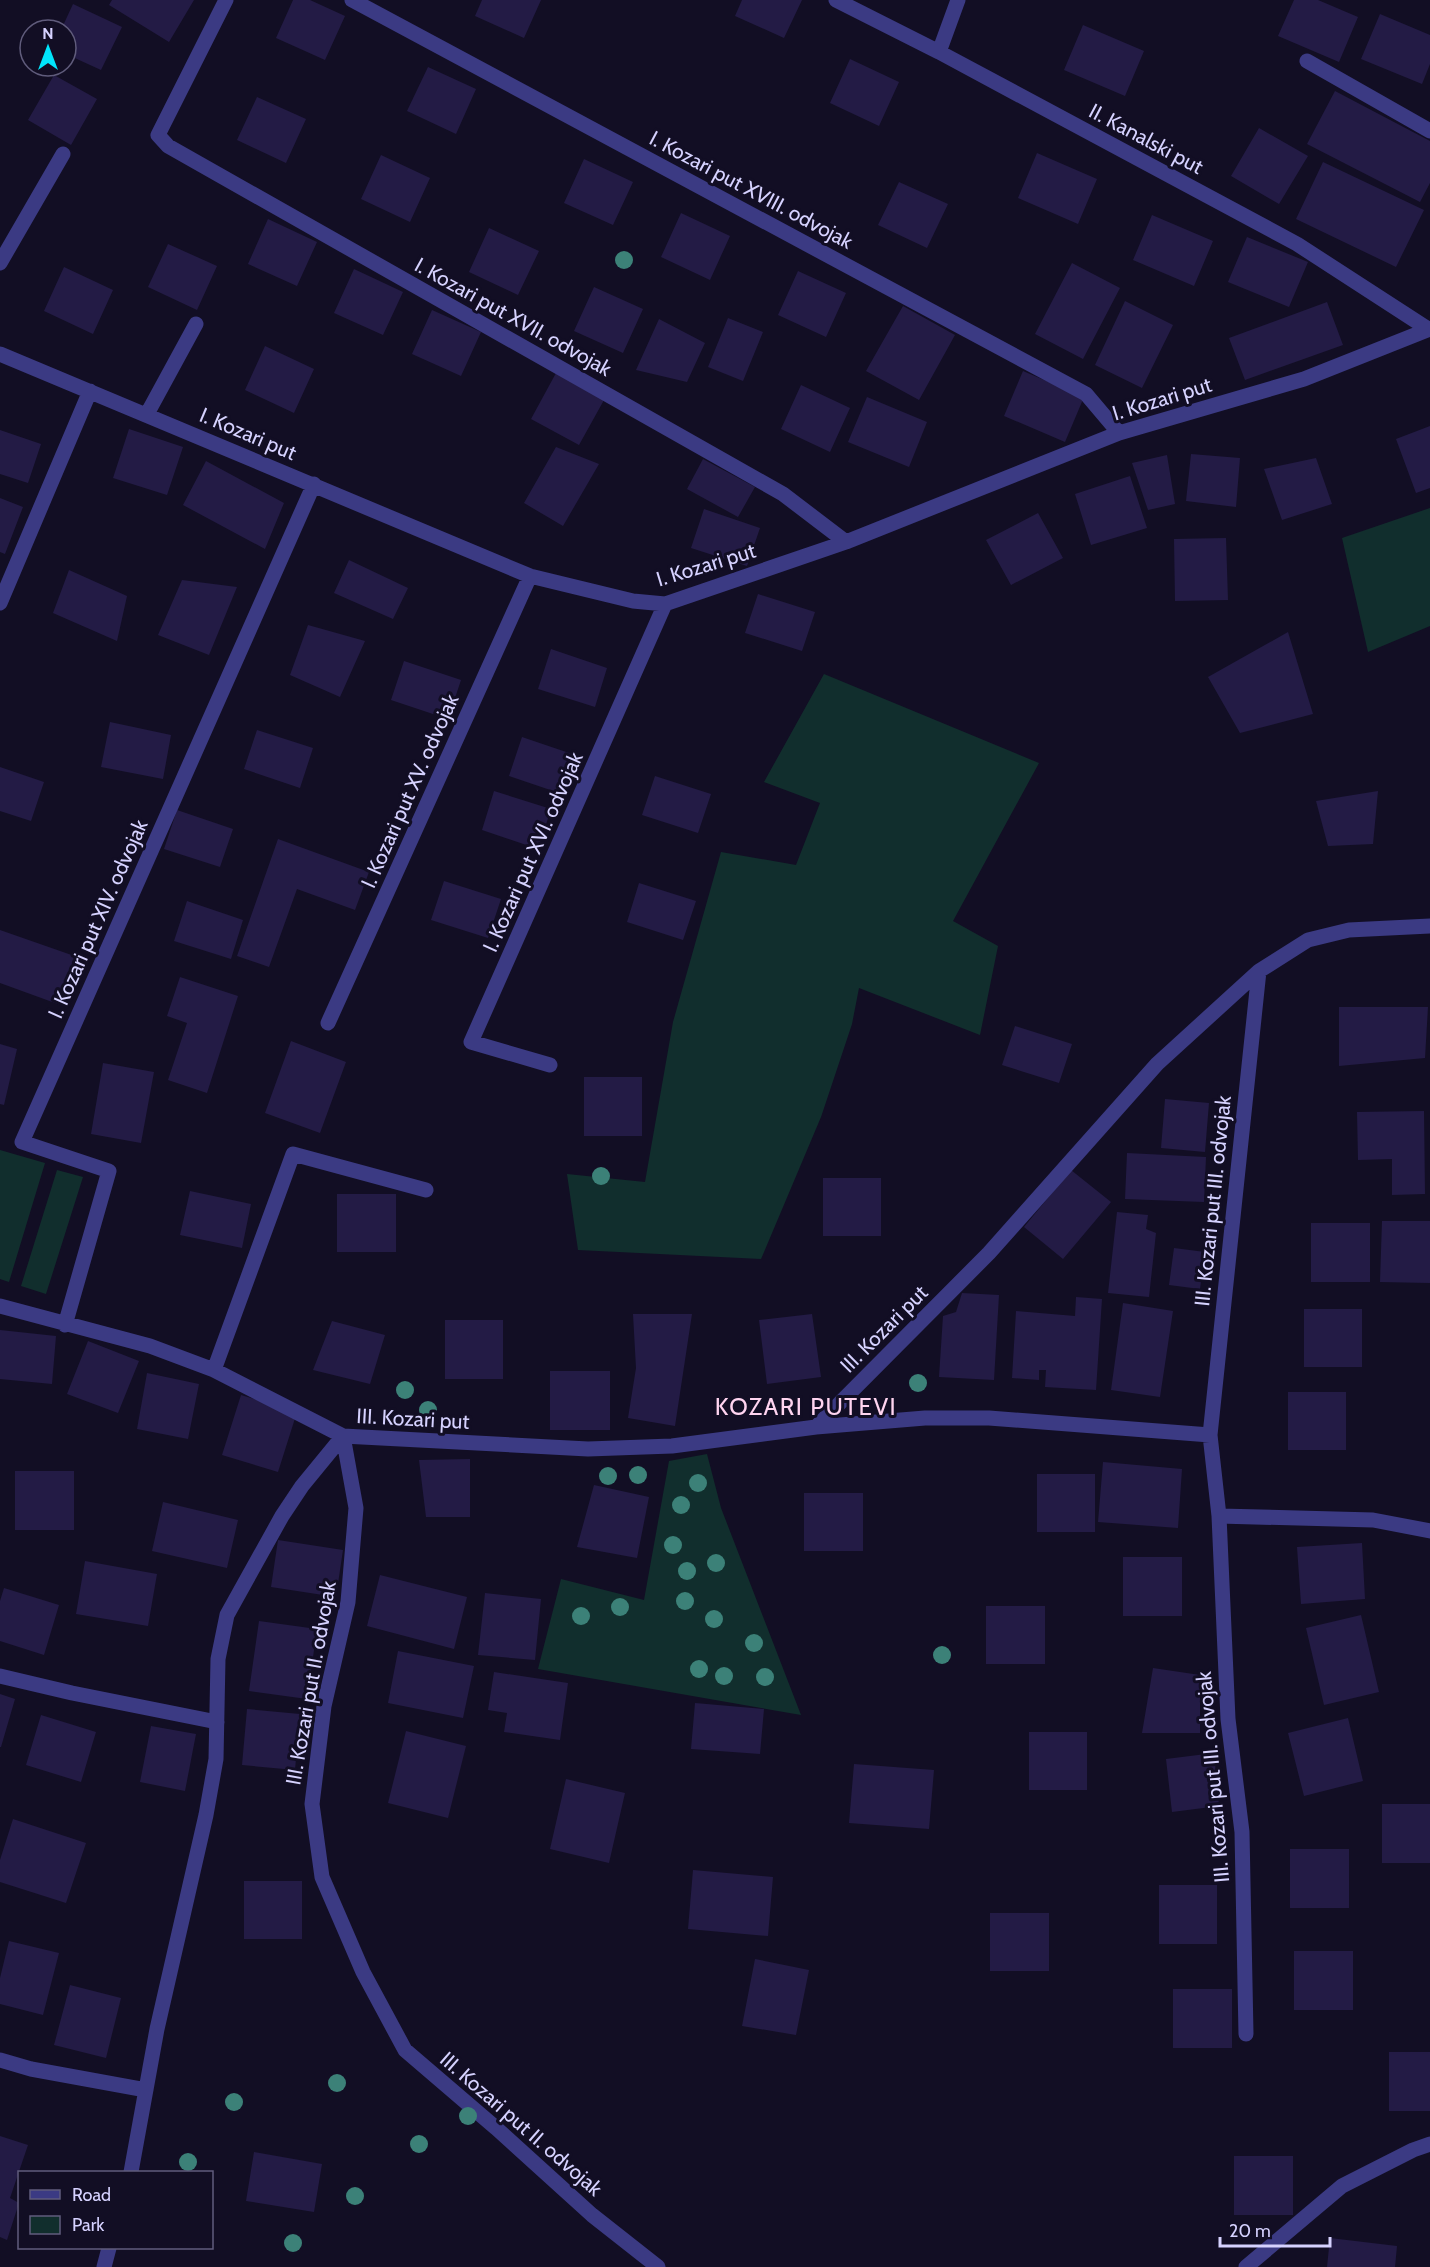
<svg xmlns="http://www.w3.org/2000/svg" width="1430" height="2267" font-family="Cabin,sans-serif">
<rect width="100%" height="100%" fill="#120e24"/>
<path fill="#112e2d" d="M1430,508V626L1368,652L1342,538Z
M824,674L1039,763L953,921L998,946L980,1035L859,988L852,1024L821,1117L761,1259L578,1250L567,1174L645,1182L673,1022L721,852L796,865L820,803L764,782Z
M0,1150L45,1163L9,1282L0,1279Z
M57,1170L83,1177L46,1294L21,1286Z
M707,1454L721,1508L801,1715L538,1669L561,1579L644,1600L669,1461Z"/>
<path fill="#231b45" d="M112,0H194L169,42L109,5Z
M293,0H310L345,16L325,60L276,38Z
M482,0H541L524,38L475,16Z
M742,0H802L784,38L735,16Z
M1294,0H1318L1358,17L1339,62L1278,36Z
M73,4L122,27L101,70L66,54V30H61Z
M1380,14L1430,35V64L1422,84L1361,59Z
M1083,25L1144,51L1125,96L1064,70Z
M850,59L899,82L879,126L830,103Z
M428,67L476,89L456,134L407,111Z
M54,75L97,99L71,145L28,120Z
M1335,91L1430,141V183L1420,202L1307,144Z
M257,97L306,119L286,163L237,140Z
M1259,128L1308,156L1279,204L1231,176Z
M1037,153L1097,179L1078,224L1018,198Z
M381,155L430,178L410,222L361,199Z
M584,159L633,182L613,225L564,203Z
M1323,162L1424,210L1396,267L1296,219Z
M899,182L948,204L927,248L878,225Z
M681,213L730,236L710,280L661,257Z
M1152,215L1213,241L1194,286L1133,260Z
M268,219L317,242L297,286L248,264Z
M489,228L539,251L518,295L469,272Z
M1247,237L1308,262L1289,307L1228,282Z
M168,244L217,266L197,310L148,287Z
M1072,263L1120,288L1083,359L1035,334Z
M64,267L113,290L93,334L44,311Z
M354,269L403,292L383,335L334,313Z
M798,271L846,293L826,337L778,315Z
M594,287L643,309L623,353L574,331Z
M1125,301L1173,325L1142,388L1095,365Z
M1327,302L1343,345L1245,380L1229,338Z
M903,306L955,335L919,400L866,371Z
M432,310L481,332L461,376L412,354Z
M728,318L763,332L743,381L708,367Z
M659,319L705,343L687,382L636,370Z
M265,346L314,369L294,413L245,390Z
M1023,371L1084,397L1065,442L1004,416Z
M556,373L604,400L579,445L531,419Z
M801,385L850,408L830,452L781,429Z
M867,397L927,422L909,467L848,442Z
M1430,426V488L1416,493L1396,439Z
M129,429L183,447L167,495L113,478Z
M0,430L41,444L28,483L0,474Z
M556,447L599,464L563,526L524,503Z
M1191,454L1240,458L1236,507L1186,501Z
M1167,455L1175,504L1148,510L1132,463Z
M1316,458L1332,504L1282,520L1264,469Z
M703,459L755,487L738,517L687,489Z
M206,461L284,503L265,549L183,505Z
M1130,476L1147,528L1091,545L1075,494Z
M0,498L23,507L5,554L0,552Z
M704,509L760,528L747,566L691,548Z
M1038,513L1063,558L1011,585L986,540Z
M1226,538L1228,600L1175,601L1174,539Z
M349,560L408,588L393,619L334,593Z
M69,570L127,596L117,641L53,613Z
M182,580L237,587L209,655L158,635Z
M758,594L815,612L802,651L745,633Z
M308,625L365,641L340,697L290,675Z
M1288,632L1313,714L1240,733L1208,677Z
M551,649L607,668L595,707L538,689Z
M404,661L461,680L448,719L391,700Z
M110,722L171,735L163,779L101,767Z
M257,730L313,748L300,788L244,769Z
M522,737L578,756L565,795L509,776Z
M0,767L44,782L31,821L0,811Z
M655,776L711,794L698,833L642,815Z
M494,791L551,809L538,849L482,830Z
M1378,791L1373,844L1328,846L1316,801Z
M177,810L233,829L220,867L164,849Z
M278,839L369,872L355,910L297,889L269,967L237,956Z
M444,881L501,899L488,938L431,920Z
M639,883L696,901L683,940L627,922Z
M187,901L243,920L231,959L174,941Z
M0,930L83,959L66,1007L0,983Z
M180,977L238,996L207,1093L168,1080L187,1023L167,1016Z
M1339,1007H1428L1425,1058L1339,1066Z
M1015,1026L1072,1044L1059,1083L1002,1065Z
M291,1041L346,1062L320,1133L265,1113Z
M0,1044L17,1049L4,1105L0,1104Z
M103,1063L154,1072L141,1143L91,1134Z
M584,1077H642V1136H584Z
M1165,1099L1209,1103L1205,1152L1161,1148Z
M1424,1111L1425,1194L1392,1195V1159L1358,1160L1357,1112Z
M1127,1153L1206,1157L1204,1202L1125,1199Z
M1071,1170L1111,1202L1063,1259L1024,1227Z
M823,1178H881V1236H823Z
M190,1191L251,1204L242,1248L180,1235Z
M337,1194H396V1252H337Z
M1117,1212L1148,1215L1146,1229L1156,1233L1149,1297L1108,1293Z
M1382,1221H1430V1283L1380,1282Z
M1311,1223H1370V1282H1311Z
M1174,1248L1205,1252L1200,1289L1169,1285Z
M962,1293L999,1295L994,1380L939,1377L943,1316L956,1312Z
M1076,1297L1102,1299L1096,1390L1045,1387L1046,1370H1039V1380L1012,1378L1016,1311L1075,1316Z
M1123,1303L1173,1311L1160,1397L1111,1390Z
M1304,1309H1362V1367H1304Z
M633,1314H692L675,1426L628,1418L636,1368Z
M812,1314L821,1377L767,1384L759,1320Z
M445,1320H503V1379H445Z
M332,1321L385,1335L370,1384L313,1370Z
M0,1330L56,1336L52,1384L0,1379Z
M88,1341L139,1361L118,1413L67,1394Z
M550,1371H610V1430H550Z
M147,1373L199,1384L188,1439L137,1429Z
M1288,1392H1346V1450H1288Z
M241,1395L297,1412L278,1472L222,1455Z
M470,1459V1517H426L419,1460Z
M1103,1462L1182,1469L1178,1528L1098,1522Z
M15,1471H74V1530H15Z
M1037,1474H1095V1532H1037Z
M594,1485L649,1497L637,1558L577,1547Z
M804,1493H863V1551H804Z
M163,1502L238,1520L227,1568L152,1551Z
M278,1540L343,1550L336,1597L271,1587Z
M1362,1543L1365,1599L1301,1604L1297,1547Z
M1123,1557H1182V1616H1123Z
M85,1561L157,1574L148,1626L76,1614Z
M380,1575L467,1597L454,1649L367,1626Z
M4,1588L59,1605L44,1655L0,1641V1601Z
M485,1593L541,1599L535,1660L478,1655Z
M986,1606H1045V1664H986Z
M1361,1615L1379,1692L1324,1705L1306,1628Z
M259,1621L317,1629L307,1699L249,1691Z
M398,1651L474,1666L463,1718L388,1703Z
M1153,1668L1200,1675V1733H1142Z
M494,1672L568,1683L560,1740L504,1732L507,1713L488,1710Z
M0,1694L15,1699L1,1747H0Z
M695,1703L764,1709L760,1754L691,1749Z
M247,1709L300,1714L295,1770L242,1765Z
M41,1715L96,1732L81,1782L26,1765Z
M1348,1718L1363,1781L1304,1796L1288,1733Z
M151,1726L196,1734L185,1791L140,1782Z
M406,1731L466,1746L448,1818L388,1803Z
M1029,1732H1087V1790H1029Z
M1214,1753L1219,1806L1172,1812L1166,1759Z
M854,1764L934,1770L929,1829L849,1823Z
M566,1779L625,1793L609,1863L550,1849Z
M1382,1804H1430V1863H1382Z
M13,1819L86,1843L66,1903L0,1882V1860Z
M1290,1849H1349V1908H1290Z
M693,1870L773,1877L768,1936L688,1929Z
M244,1881H302V1939H244Z
M1159,1885H1217V1944H1159Z
M990,1913H1049V1971H990Z
M9,1941L59,1953L43,2015L0,2004V1978Z
M1294,1951H1353V2010H1294Z
M755,1959L809,1970L796,2035L742,2026Z
M70,1985L121,1998L106,2058L54,2045Z
M1173,1989H1232V2048H1173Z
M1389,2052H1430V2111H1389Z
M0,2136L28,2145L10,2198L19,2203L7,2240L0,2237Z
M254,2152L322,2164L314,2212L246,2201Z
M1234,2156H1293V2215H1234Z
M1330,2238L1397,2246L1395,2267H1327Z"/>
<g fill="none" stroke-linecap="round" stroke-linejoin="round">
<path stroke="#3b3a83" stroke-width="15" d="M226,0L158,135L168,146L783,494L846,542
M352,0L1086,394L1119,433
M836,0L939,52L1297,244L1428,329
M939,52L958,0
M1307,61L1430,131
M0,263L63,154
M0,354L530,576L633,601L665,604L846,542L1119,433L1304,379L1430,329
M147,414L196,324
M0,603L90,391
M328,1023L530,576
M550,1065L471,1042L665,604
M0,1306L150,1346L214,1370L343,1436L588,1449L672,1446L816,1427L989,1253L1157,1064L1259,971L1308,940L1349,930L1430,926
M65,1325L109,1171L22,1142L314,484
M214,1370L293,1154L426,1190
M816,1427L925,1418H989L1210,1435
M343,1436L356,1508L348,1602L324,1706L312,1804L322,1877L363,1972L405,2050L496,2128L592,2215L658,2267
M1219,1516L1373,1520L1430,1531
M0,1676L72,1693L217,1722
M1246,2034L1242,1832L1228,1719L1219,1516L1210,1435L1259,971
M0,2060L31,2069L146,2090
M131,2172L157,2029L206,1815L216,1759L218,1659L227,1615L282,1516L302,1486L343,1436
M104,2267L109,2248
M1246,2267L1342,2186L1413,2150L1430,2144"/>
</g>
<g fill="#3c8178">
<circle cx="624" cy="260" r="9"/>
<circle cx="601" cy="1176" r="9"/>
<circle cx="918" cy="1383" r="9"/>
<circle cx="405" cy="1390" r="9"/>
<circle cx="428" cy="1410" r="9"/>
<circle cx="638" cy="1475" r="9"/>
<circle cx="608" cy="1476" r="9"/>
<circle cx="698" cy="1483" r="9"/>
<circle cx="681" cy="1505" r="9"/>
<circle cx="673" cy="1545" r="9"/>
<circle cx="716" cy="1563" r="9"/>
<circle cx="687" cy="1571" r="9"/>
<circle cx="685" cy="1601" r="9"/>
<circle cx="620" cy="1607" r="9"/>
<circle cx="581" cy="1616" r="9"/>
<circle cx="714" cy="1619" r="9"/>
<circle cx="754" cy="1643" r="9"/>
<circle cx="942" cy="1655" r="9"/>
<circle cx="699" cy="1669" r="9"/>
<circle cx="724" cy="1676" r="9"/>
<circle cx="765" cy="1677" r="9"/>
<circle cx="337" cy="2083" r="9"/>
<circle cx="234" cy="2102" r="9"/>
<circle cx="468" cy="2116" r="9"/>
<circle cx="419" cy="2144" r="9"/>
<circle cx="188" cy="2162" r="9"/>
<circle cx="355" cy="2196" r="9"/>
<circle cx="293" cy="2243" r="9"/>
</g>
<g text-anchor="middle" stroke-width="6" stroke-linejoin="round" paint-order="stroke">
<g font-size="21" fill="#d6d2ff" stroke="#120e24">
<text transform="translate(1146 139) rotate(28)" y="7">II. Kanalski put</text>
<text transform="translate(751 190) rotate(28)" y="7">I. Kozari put XVIII. odvojak</text>
<text transform="translate(513 317) rotate(29)" y="7">I. Kozari put XVII. odvojak</text>
<text transform="translate(1162 399) rotate(-17)" y="7">I. Kozari put</text>
<text transform="translate(248 434) rotate(23)" y="7">I. Kozari put</text>
<text transform="translate(706 565) rotate(-17)" y="7">I. Kozari put</text>
<text transform="translate(410 791) rotate(-66)" y="7">I. Kozari put XV. odvojak</text>
<text transform="translate(533 852) rotate(-66)" y="7">I. Kozari put XVI. odvojak</text>
<text transform="translate(98 919) rotate(-66)" y="7">I. Kozari put XIV. odvojak</text>
<text transform="translate(1213 1201) rotate(-84)" y="7">III. Kozari put III. odvojak</text>
<text transform="translate(884 1329) rotate(-45)" y="7">III. Kozari put</text>
<text transform="translate(413 1419) rotate(3)" y="7">III. Kozari put</text>
<text transform="translate(311 1683) rotate(-80)" y="7">III. Kozari put II. odvojak</text>
<text transform="translate(1213 1777) rotate(-95)" y="7">III. Kozari put III. odvojak</text>
<text transform="translate(521 2124) rotate(41)" y="7">III. Kozari put II. odvojak</text>
</g>
<g font-size="24" letter-spacing="1.5" fill="#ffd4f0" stroke="#120e24">
<text x="806" y="1415">KOZARI PUTEVI</text>
</g>
</g>
<rect x="18" y="2171" width="195" height="78" fill="#120e24" stroke="#605c7c" stroke-width="1.5"/>
<rect x="30" y="2190" width="30" height="9" fill="#3b3a83" stroke="#605c7c" stroke-width="1.5"/>
<text x="72" y="2201" font-size="18" fill="#d6d2ff">Road</text>
<rect x="30" y="2216" width="30" height="18" fill="#112e2d" stroke="#605c7c" stroke-width="1.5"/>
<text x="72" y="2231" font-size="18" fill="#d6d2ff">Park</text>
<g transform="translate(48 48)"><circle r="28" fill="#120e24" stroke="#605c7c" stroke-width="1.5"/>
<path d="M0-4.5L10 22L0 15L-10 22Z" fill="#01e5fb"/>
<text y="-9" font-size="16" font-weight="bold" text-anchor="middle" fill="#d6d2ff">N</text>
</g>
<path d="M1220 2237v9h110v-9" fill="none" stroke="#d6d2ff" stroke-width="3"/>
<text x="1229" y="2237" font-size="18" fill="#d6d2ff" stroke="#120e24" stroke-width="4.5" paint-order="stroke">20 m</text>
</svg>
